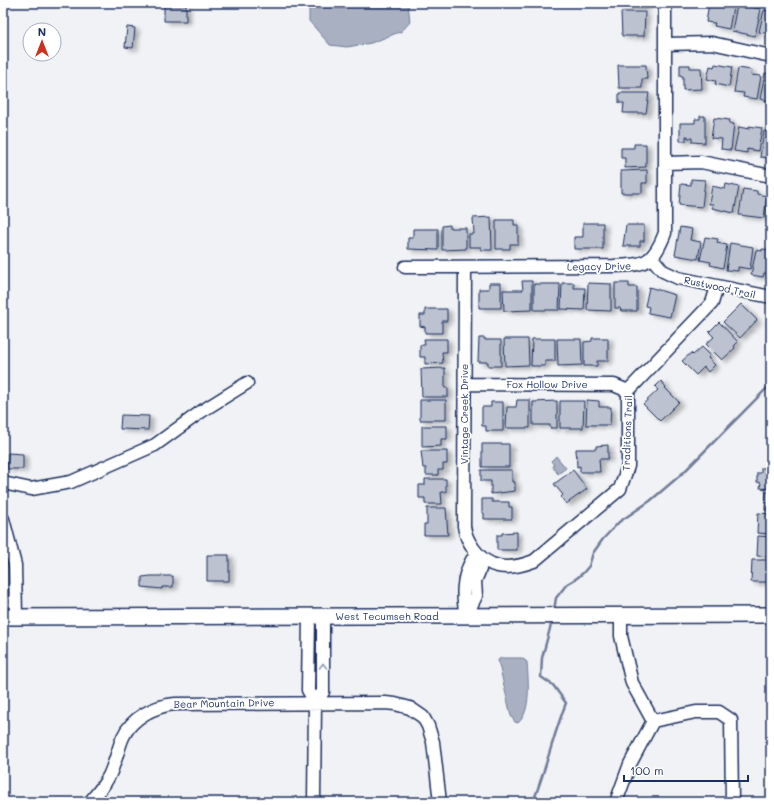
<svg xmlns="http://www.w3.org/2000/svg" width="774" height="805" font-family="Mali,sans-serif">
<defs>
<filter id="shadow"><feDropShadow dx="4.5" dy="2.5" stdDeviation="2" flood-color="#0004"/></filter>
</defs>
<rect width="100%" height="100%" fill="#f1f2f5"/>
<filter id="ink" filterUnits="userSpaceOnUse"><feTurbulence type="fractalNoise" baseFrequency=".025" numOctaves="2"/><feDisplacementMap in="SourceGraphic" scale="8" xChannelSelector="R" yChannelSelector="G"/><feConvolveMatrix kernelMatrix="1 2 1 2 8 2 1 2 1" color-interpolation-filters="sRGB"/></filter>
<g filter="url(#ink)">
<path fill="#a8b0c2" stroke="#707c9a" d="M309,3H408L410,22L402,31L371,43L347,47L330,45L309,21Z
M556,456L566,468L558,474L552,466L554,465L551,461Z
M501,658H522L527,662C528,677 532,712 518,723L515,722L511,716L498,660Z"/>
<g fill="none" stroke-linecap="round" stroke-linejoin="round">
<path stroke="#707c9a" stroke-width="2.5" d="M554,610L556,598L567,584L577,578L583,573L589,566L593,553L603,539L619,522L650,501L684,472L771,384
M533,802C546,769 553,736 566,703L553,685L541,677L542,658L552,621"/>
</g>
<path fill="#bcc2d0" stroke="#1b2f5e" filter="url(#shadow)" d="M619,3H646V8L619,7Z
M709,3H728V6L733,7L729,29L714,26L715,23L706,22Z
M164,5H186V21H164Z
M737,5L761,9L755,36L732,31Z
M764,10L771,12V40L769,39L770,34L759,32Z
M621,12H645L644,36H622Z
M127,27L135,28L133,48L125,47Z
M715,64L732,67L729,87L715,84L716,81L707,79L710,66L714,67Z
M618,65H646L647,79H642V88H619Z
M680,65H690V68H701L702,89L683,90V76H680Z
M738,68L752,70L751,75L761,76L757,99L743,97L744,93L734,92Z
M765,73L771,74V101L760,99Z
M619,93H649L646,113H623L624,103H619Z
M700,116H705V143L692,142V138H688V136H686V141H680V123H695V119H700Z
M714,118L730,120L729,123L734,124L731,150L721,149L722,139L711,138Z
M749,126L762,128L758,151L747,149V153L734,151L739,127L749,129Z
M764,131H771V158L760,157Z
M634,144H646V167L625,168V158H621V148H634Z
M647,170V183H642V193H621V171Z
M691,179L705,180L702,207L679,205L681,184L691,185Z
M726,184L739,187L734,213L712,208L713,204H709L712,186L725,189Z
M743,189L757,191V194L767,196L764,218L739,215Z
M491,217L492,250H481V247H469V234H474L473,218Z
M496,220H514V225H518V244H510V249H496Z
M583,223H603V249H574V237H583Z
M450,225V228H466V249L442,250V226Z
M626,225H644V241H640V246H623Z
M680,227L692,229L690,240L701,242L698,259L675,255Z
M413,229H438V250L408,249V238H413Z
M705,237L718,239L717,243L727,245L723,268L710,265L711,262L700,260Z
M730,243L753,247L750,269L738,267V271L726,270Z
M762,249L771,250V274L764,273L763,277L751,275L756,250L762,251Z
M522,281H532V310L504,311L503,290H523Z
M489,283H501V308H479V289H489Z
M562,283H574V288H585L584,310L561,309Z
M588,283L611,284V311L587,310Z
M615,283H629V287H637V311H621L620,308H615Z
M534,284H560L559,310H534Z
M649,287L675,295L670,317L648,313L649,307L645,306Z
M741,304L757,320L740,338L723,322Z
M425,309H447V321H442V333H425V327L420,326V315H425Z
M719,322L738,342L734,346L735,348L722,360L706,344L714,337L709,332Z
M479,338H485V340H501V366H488V362H478Z
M592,338H608V361H597V366H584V342L592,341Z
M424,339H447V352H442L443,363L425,364V357H420V345H425Z
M504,339H528L529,365L505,366Z
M532,339H555V361H545V366H531Z
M557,339H581L582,365L558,366Z
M702,347L710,355L708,358L715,365L708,372L704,367L696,375L682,361L691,353L693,355Z
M445,368V388H448V397H422L421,369Z
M661,381L666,387L665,388L679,402L660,421L643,404L658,390L655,387Z
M420,400H446V420H420Z
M517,400H530V428H506L507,407H516Z
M587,400L599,401V407H611L610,425H586Z
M557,401V428H550V425H533V402Z
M560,401H584L583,428H560Z
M491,402H503V431H486V426H482V407H491Z
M121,415L149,416L148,430L120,429Z
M422,426H447V439H441V446L422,447Z
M482,444H509V467H482Z
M608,445V459H599L600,472H580V466L577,467L576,449H596V446Z
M421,451H447V464H443V470H438V475H426V468H423Z
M8,453L23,454V469H7Z
M761,468H771V489L760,488L761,483L757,482V473H761Z
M481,470H512V482H515V491L491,494V481H481Z
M573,470L587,489L566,504L561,497L563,495L554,484Z
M425,479H446V492H441L442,504H425V498H419V485H425Z
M766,492H771V510H765Z
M482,499H492V502H509V507H512V519H484V513H482Z
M427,508H446L448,535H424V524H427Z
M758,513L771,514V534L757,533Z
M517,532V550H497V535H502V533Z
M758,536L771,537V557L757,556Z
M207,555H229V581H207Z
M752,560H769L771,582H751Z
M151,576H173V587H162V589L142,587V577Z"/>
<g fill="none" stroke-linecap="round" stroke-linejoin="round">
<defs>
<path id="minor" d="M666,44L712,43L771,56
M665,163L701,162L771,176
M652,258L663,271L678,278L771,297
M405,267L613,266C645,265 653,264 665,233V3
M465,268L464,526C465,535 468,540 473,548C489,571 510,570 534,561L620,489L628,466V391L712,303L717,287
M465,384L614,385L628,391
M3,483L31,489L71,482L155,445L202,411L247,383
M3,519L15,565L16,617
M479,557L480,569L475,581L476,596L466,616C462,595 462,578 472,560Z
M621,615V636L632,683L653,721
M309,616L308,690L315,702L314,802
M315,702L323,692V616
M653,721L696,712H719L731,720L732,802
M90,802C99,791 109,780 113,766C117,756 119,746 123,737C132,717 155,706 175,704L385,703L395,704L410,708L423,717L428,726L433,742L440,802
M616,802L630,764L653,721"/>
<path id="major" d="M3,617L771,615"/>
</defs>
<use href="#minor" stroke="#1b2f5e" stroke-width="15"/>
<use href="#major" stroke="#1b2f5e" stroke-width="18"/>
<use href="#minor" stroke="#fff" stroke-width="12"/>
<use href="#major" stroke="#fff" stroke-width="15"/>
</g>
<defs><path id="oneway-chevron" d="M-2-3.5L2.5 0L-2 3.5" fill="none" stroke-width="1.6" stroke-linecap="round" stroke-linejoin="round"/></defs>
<use stroke="#8d97ae" href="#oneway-chevron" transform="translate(323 666) rotate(-90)"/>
</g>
<g text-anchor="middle" stroke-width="3.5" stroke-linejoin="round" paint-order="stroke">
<g font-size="10" fill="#1b2f5e" stroke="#fff">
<text transform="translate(599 266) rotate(-1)" y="4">Legacy Drive</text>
<text transform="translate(720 287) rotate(12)" y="4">Rustwood Trail</text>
<text x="547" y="388">Fox Hollow Drive</text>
<text transform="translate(464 414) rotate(-90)" y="4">Vintage Creek Drive</text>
<text transform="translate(627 433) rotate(-88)" y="4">Traditions Trail</text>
<text x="387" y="620">West Tecumseh Road</text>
<text transform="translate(224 703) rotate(-1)" y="4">Bear Mountain Drive</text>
</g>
</g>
<rect width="774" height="805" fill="none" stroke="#fff" stroke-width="16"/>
<rect x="8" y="8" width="758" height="789" fill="none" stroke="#1b2f5e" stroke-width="1.5" filter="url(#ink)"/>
<g transform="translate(42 42)"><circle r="19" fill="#ffffff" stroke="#a4acbf"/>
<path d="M0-3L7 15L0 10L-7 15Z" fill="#c8321e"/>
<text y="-6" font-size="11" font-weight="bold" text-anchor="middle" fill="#1b2f5e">N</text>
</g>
<path d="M624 775v6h124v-6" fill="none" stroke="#1b2f5e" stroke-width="2"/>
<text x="630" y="775" font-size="12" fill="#1b2f5e" stroke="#ffffff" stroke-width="3" paint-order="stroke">100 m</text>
</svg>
